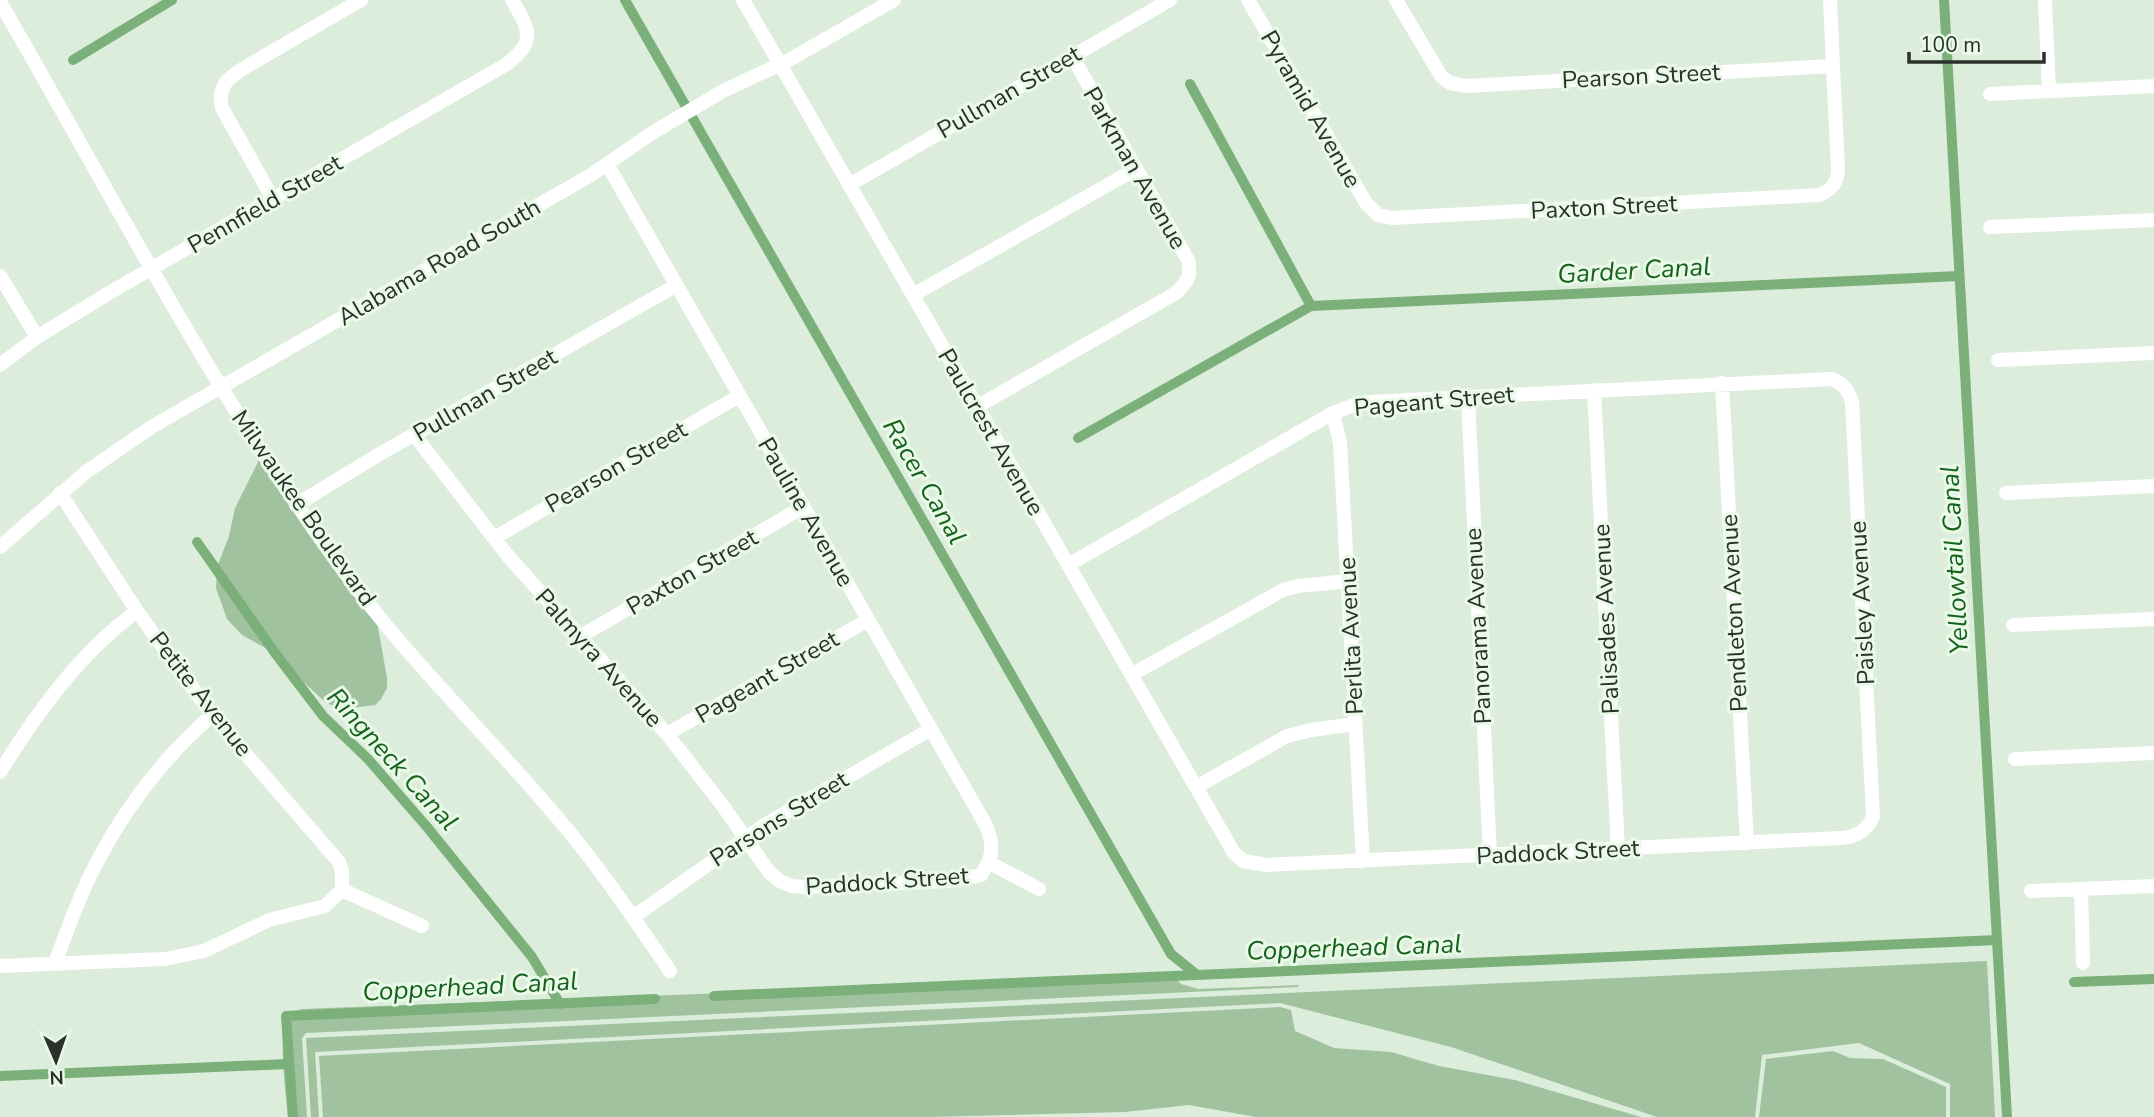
<svg xmlns="http://www.w3.org/2000/svg" width="2154" height="1117" font-family="'Nunito Sans',sans-serif">
<rect width="100%" height="100%" fill="#dceddb"/>
<path fill="#a0c29f" d="M264,457L376,616L387,678V688L381,699L375,705L344,709L335,707L324,701L269,650L242,635L227,619L216,588L217,567L229,536L235,508L258,462Z
M1987,961L1995,1117H1950V1084L1859,1043L1762,1055L1755,1117H1657L1451,1047L1280,1003L315,1052L319,1117H311L306,1038Z
M1173,976L1181,984L1198,989L1299,985L1298,987L306,1033L302,1038L307,1117H288C286,1096 279,1040 285,1022C288,1014 294,1011 302,1009Z
M1280,1007L1291,1010L1295,1031L1334,1048L1391,1052L1439,1066L1515,1080L1641,1117H1256L1189,1105L1125,1112L929,1117H323L319,1056Z
M1833,1051L1850,1058L1883,1059L1946,1087V1117H1759L1766,1059Z"/>
<g fill="none" stroke-linecap="round" stroke-linejoin="round">
<path stroke="#7cb07b" stroke-width="10" d="M625,0L1171,954L1197,975
M1944,0L2007,1117
M73,60L172,0
M1190,84L1311,306
M1078,438L1311,306L1959,276
M197,542L275,653L323,716L368,759L427,827L532,957L560,1004
M2074,982L2154,979
M714,996L1997,940
M0,1076L289,1064
M293,1117L286,1016L655,999"/>
<path stroke="#fff" stroke-width="14" d="M743,0L1234,853L1243,861L1267,865L1841,838C1856,837 1868,830 1873,816L1852,402C1848,390 1844,384 1832,379L1371,402L1357,404L1333,413L1068,565
M1248,0L1366,203L1378,215L1392,218L1819,195C1831,190 1836,185 1838,172L1830,0
M1396,0L1441,76L1450,83L1466,86L1833,66
M2045,0L2049,90
M0,2C110,192 211,389 340,566C406,658 489,736 561,822C601,869 635,920 670,971
M1990,94L2154,86
M849,185L1170,0
M273,199L222,108C217,83 230,77 249,65L361,0
M1990,227L2154,220
M0,276L37,337
M913,295L1136,169
M1998,360L2154,353
M0,365L37,337L109,293L507,64C537,40 529,30 512,0
M1722,383L1747,843
M1594,390L1618,849
M1468,397L1490,855
M978,406L1176,293C1187,282 1192,276 1188,260L1072,56
M1333,413L1340,443L1363,861
M415,436L508,556L667,734L723,806L769,872L780,881L792,886L805,887L946,881L981,875C995,856 994,840 983,820L607,164
M60,493L137,611L212,715L339,862L342,871V890
M2006,493L2154,486
M296,505L378,455L675,286
M494,538L739,396
M0,547L86,472L153,426L591,175L652,133L723,91L789,60L894,0
M2013,625L2154,619
M581,636L803,507
M1131,675L1283,590L1298,586L1348,581
M667,734L868,620
M2015,759L2154,753
M0,772C37,712 80,653 137,611
M1196,787L1287,736L1311,730L1355,724
M990,863L1039,889
M2081,889L2083,963
M342,890L422,926
M2031,891L2154,886
M633,917L766,824L931,729
M55,963C67,932 78,898 94,868C124,809 163,758 212,715
M0,966L165,959L204,951L269,920L325,906L342,890"/>
</g>
<g text-anchor="middle" stroke-width="6" stroke-linejoin="round" paint-order="stroke">
<g font-size="24" fill="#2b312a" stroke="#e9fae8">
<text transform="translate(1641 76) rotate(-3)" y="8">Pearson Street</text>
<text transform="translate(1009 92) rotate(-30)" y="8">Pullman Street</text>
<text transform="translate(1311 109) rotate(60)" y="8">Pyramid Avenue</text>
<text transform="translate(1135 168) rotate(60)" y="8">Parkman Avenue</text>
<text transform="translate(265 204) rotate(-30)" y="8">Pennfield Street</text>
<text transform="translate(1604 207) rotate(-3)" y="8">Paxton Street</text>
<text transform="translate(439 262) rotate(-30)" y="8">Alabama Road South</text>
<text transform="translate(485 395) rotate(-30)" y="8">Pullman Street</text>
<text transform="translate(1434 401) rotate(-5)" y="8">Pageant Street</text>
<text transform="translate(991 432) rotate(60)" y="8">Paulcrest Avenue</text>
<text transform="translate(616 467) rotate(-30)" y="8">Pearson Street</text>
<text transform="translate(304 508) rotate(55)" y="8">Milwaukee Boulevard</text>
<text transform="translate(806 512) rotate(60)" y="8">Pauline Avenue</text>
<text transform="translate(692 572) rotate(-30)" y="8">Paxton Street</text>
<text transform="translate(1862 603) rotate(-93)" y="8">Paisley Avenue</text>
<text transform="translate(1734 613) rotate(-93)" y="8">Pendleton Avenue</text>
<text transform="translate(1606 619) rotate(-93)" y="8">Palisades Avenue</text>
<text transform="translate(1478 626) rotate(-93)" y="8">Panorama Avenue</text>
<text transform="translate(1351 636) rotate(-93)" y="8">Perlita Avenue</text>
<text transform="translate(599 658) rotate(48)" y="8">Palmyra Avenue</text>
<text transform="translate(767 677) rotate(-30)" y="8">Pageant Street</text>
<text transform="translate(201 694) rotate(52)" y="8">Petite Avenue</text>
<text transform="translate(779 819) rotate(-32)" y="8">Parsons Street</text>
<text transform="translate(1558 852) rotate(-3)" y="8">Paddock Street</text>
<text transform="translate(887 881) rotate(-4)" y="8">Paddock Street</text>
</g>
<g font-size="26" font-style="italic" fill="#16611c" stroke="#e9fae8">
<text transform="translate(1634 270) rotate(-3)" y="9">Garder Canal</text>
<text transform="translate(925 481) rotate(60)" y="9">Racer Canal</text>
<text transform="translate(1954 560) rotate(-93)" y="9">Yellowtail Canal</text>
<text transform="translate(393 759) rotate(48)" y="9">Ringneck Canal</text>
<text transform="translate(1354 947) rotate(-2)" y="9">Copperhead Canal</text>
<text transform="translate(470 986) rotate(-3)" y="9">Copperhead Canal</text>
</g>
</g>
<g transform="translate(56 1061) rotate(178)" stroke="#e9fae8" stroke-width="5" paint-order="stroke">
<path d="M0-5L12 26L0 18L-12 26Z" fill="#2b312a"/>
<text y="-10" font-size="19" font-weight="bold" text-anchor="middle" fill="#2b312a">N</text>
</g>
<path d="M1909 52v10h135v-10" fill="none" stroke="#2b312a" stroke-width="3.5"/>
<text x="1920" y="52" font-size="21" fill="#2b312a" stroke="#e9fae8" stroke-width="5" paint-order="stroke">100 m</text>
</svg>
